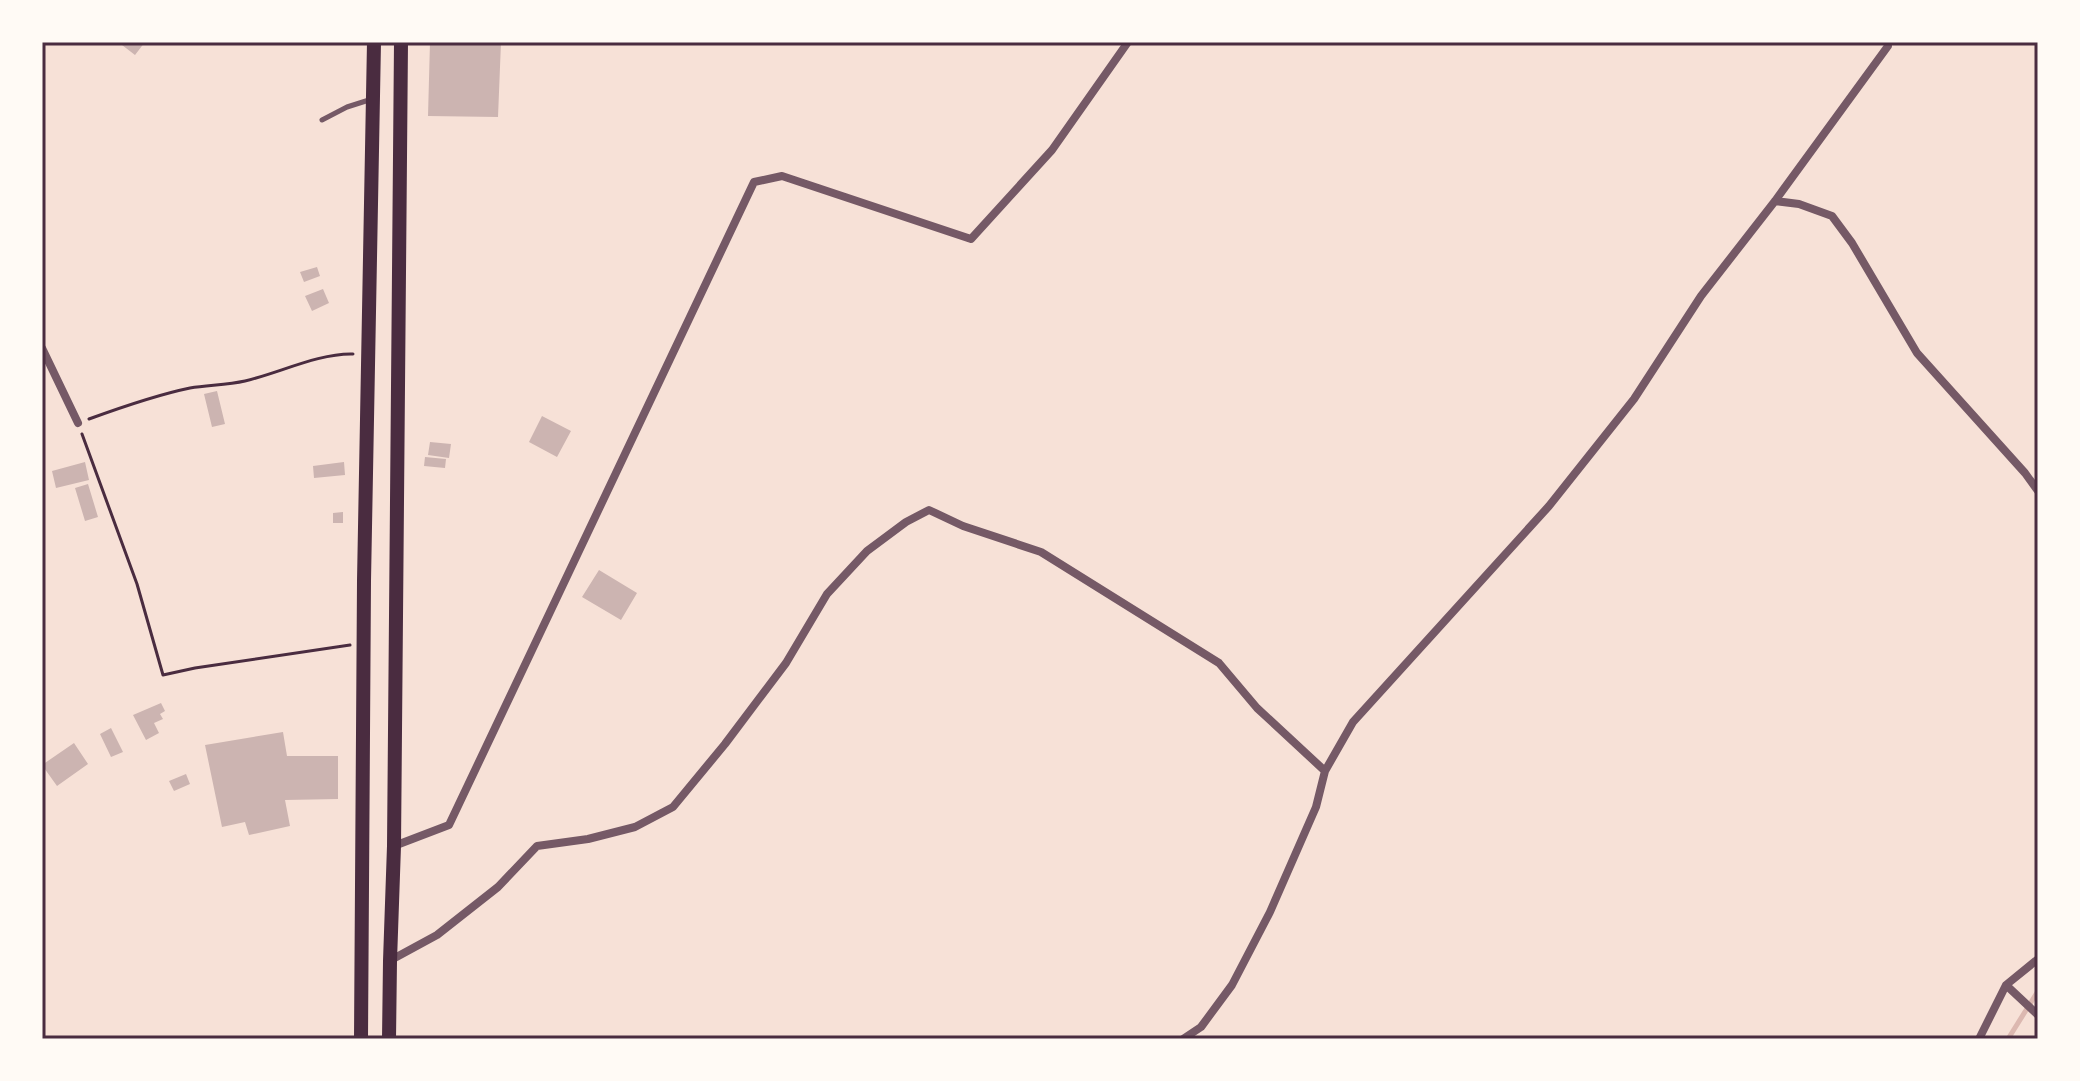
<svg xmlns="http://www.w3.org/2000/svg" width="2080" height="1081" font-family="Inter,sans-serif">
<rect width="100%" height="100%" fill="#f7e1d7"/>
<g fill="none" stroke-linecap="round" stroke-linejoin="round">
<path stroke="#dcb8b0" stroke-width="5" d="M2008,1039L2038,991"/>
</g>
<path fill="#ccb4b1" d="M125,42H145L135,55L122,45Z
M430,42H501L498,117L428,116Z
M317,267L320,276L304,282L300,272Z
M323,289L329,303L312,311L305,296Z
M217,391L225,424L212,427L204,394Z
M542,416L571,431L557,457L529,442Z
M430,442L451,444L449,458L428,455Z
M425,457L446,459L445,468L424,466Z
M85,462L89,480L56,488L52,471Z
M344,462L345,475L314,478L313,466Z
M88,484L98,517L85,521L75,488Z
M343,512V523H333V513Z
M599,570L637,593L621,620L582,597Z
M161,703L165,711L160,714L163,719L154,723L159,733L146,740L133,715Z
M111,728L123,752L111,757L100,734Z
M283,732L287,756H338V799L285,800L290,826L249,835L245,822L222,827L205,745Z
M74,743L88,764L57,786L42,765Z
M186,774L190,784L174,791L169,781Z"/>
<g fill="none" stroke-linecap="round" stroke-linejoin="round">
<path stroke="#4a2c40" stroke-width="3" d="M89,419C122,407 156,395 190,388C208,385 227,385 245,381C279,373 319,353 353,354
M82,434L137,584L163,675L195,668L350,645"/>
<path stroke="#755966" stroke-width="5" d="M322,120L347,107L369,100"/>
<path stroke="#755966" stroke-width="8" d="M1775,201L1799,204L1832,216L1852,243L1917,353L2025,473L2038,491
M42,348L78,423
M394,846L449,825L754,182L782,176L971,239L1052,150L1128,42
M391,960L437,935L498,887L537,846L588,839L635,827L673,807L725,744L786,663L827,594L867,551L906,522L929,510L963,526L1041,552L1219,663L1257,708L1325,771
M2006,985L2038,1015
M1183,1039L1201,1027L1232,985L1270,912L1316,807L1325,771L1353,722L1549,506L1634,399L1701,296L1775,201L1888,46L1887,42
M1979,1039L2006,985L2038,959"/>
<path stroke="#4a2c40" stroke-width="14" d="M361,1039L364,581L374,42
M389,1039L390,961L394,846L401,42"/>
</g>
<rect width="2080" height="1081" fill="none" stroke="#fffaf5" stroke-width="88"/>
<rect x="44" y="44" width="1992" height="993" fill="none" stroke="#4a2c40" stroke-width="3"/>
</svg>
